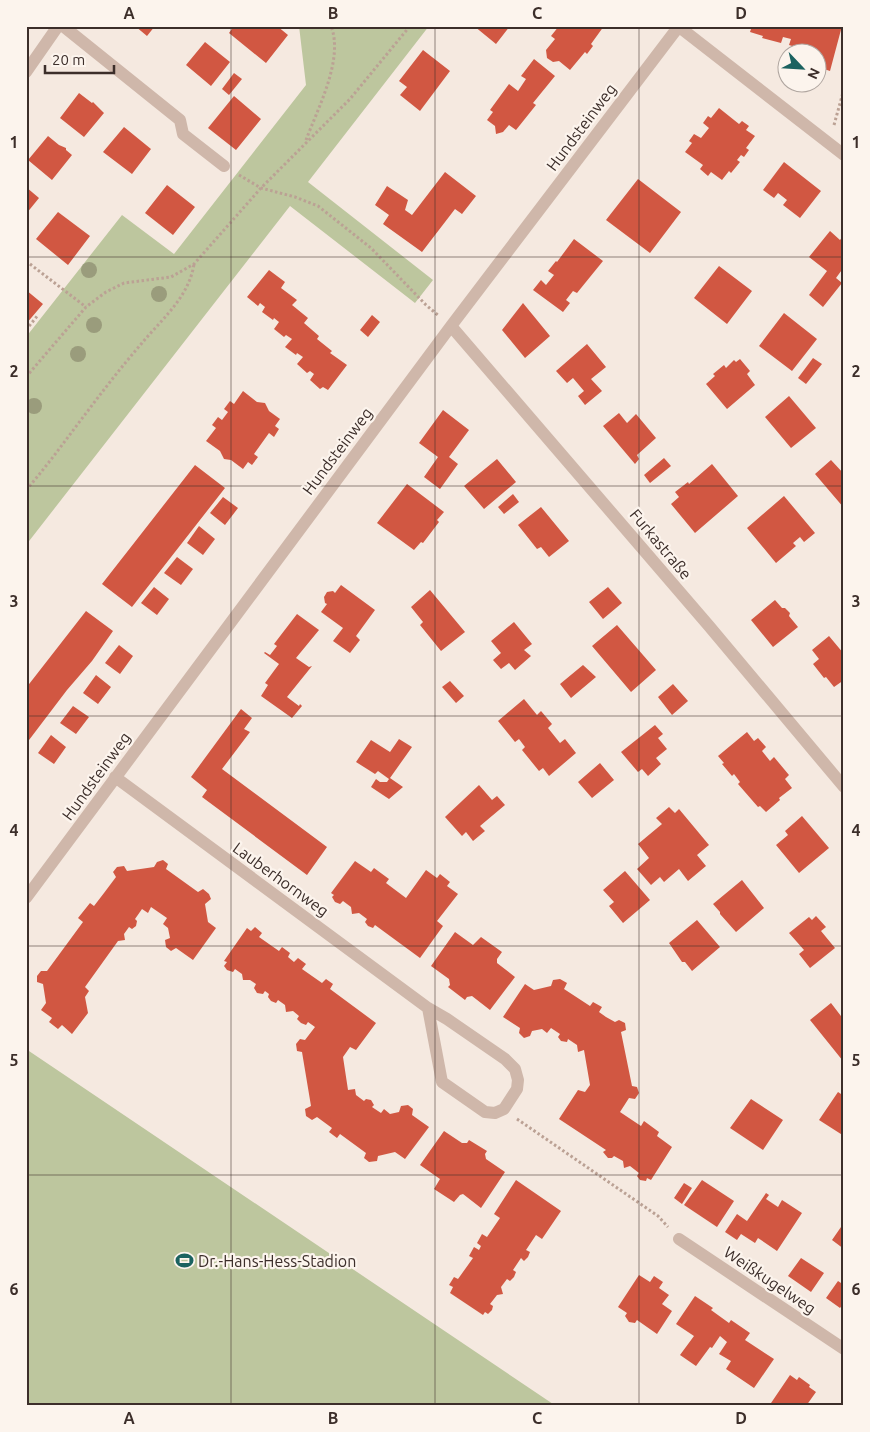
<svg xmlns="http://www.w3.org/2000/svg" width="870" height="1432" font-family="Ubuntu,sans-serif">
<rect width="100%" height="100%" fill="#f5e9e0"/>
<path fill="#bdc69e" d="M299,26H429L308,182L433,280L415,303L290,206L26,545V337L122,215L174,254L306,85Z
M26,1049L556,1406H26Z"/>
<path fill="#d15742" d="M135,26H155L147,36Z
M234,26H277L288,35L266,63L229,33Z
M474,26H510L496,44Z
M559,26H604L591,44L593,46L587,54L585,52L570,70L559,61L553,62L547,58L546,50L555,39L551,36Z
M752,26H842L830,71L818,67V52H801L802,49L789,45L791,39L783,37L781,43L762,38L763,36L750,32Z
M205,42L230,62L211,86L186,65Z
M423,50L450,71L420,111L400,95L407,87L399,81Z
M534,59L555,76L533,103L536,105L516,130L509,125L503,132L496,134L495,126L487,120L493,112L490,110L509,84L518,91L526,79L521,76Z
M234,73L242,79L229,95L222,89Z
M79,93L92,103L93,102L104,113L84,137L60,118Z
M234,96L261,119L236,150L208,128Z
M719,108L739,124L742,121L749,126L746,130L755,136L746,148L749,150L744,157L741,155L737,160L740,162L731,173L729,171L722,180L711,172L708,176L700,169L703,165L685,152L692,143L689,141L694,134L701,138L709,128L703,123L708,116L711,118Z
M124,127L151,149L132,174L103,152Z
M48,136L59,145L66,148V150L72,155L52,180L28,160Z
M784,162L821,191L800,218L783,205L787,200L778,193L774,198L763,190Z
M445,172L476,196L462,214L455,209L422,252L383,224L389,215L375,205L387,186L408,200L405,210L412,215Z
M638,179L681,212L650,253L606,220Z
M167,185L195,207L173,235L145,213Z
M26,187L39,198L26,214Z
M58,212L90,236L68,265L36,239Z
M830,231L840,240L844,235V267L836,278L842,283L823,307L809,295L827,271L809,257Z
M574,239L603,261L577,293L573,291L566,300L570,303L563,312L533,290L541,280L546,285L554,275L548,271L556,261L557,262Z
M719,266L752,291L727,324L694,298Z
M269,270L285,282L281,288L297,300L292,305L308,318L304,323L319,336L317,339L332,351L330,353L347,365L328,390L323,387L320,389L310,380L314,374L310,371L307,373L297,364L303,357L297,353L296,355L285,347L292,339L286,335L284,337L274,329L279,322L274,318L273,320L262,312L265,307L260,303L258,306L247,297Z
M26,290L43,304L26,324Z
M523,303L550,336L525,358L502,330Z
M784,313L817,339L792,371L759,346Z
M372,315L380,322L368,337L360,330Z
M587,344L606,367L591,379L602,391L585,405L578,396L584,391L573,378L567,383L556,371Z
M813,358L822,364L806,384L798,378Z
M740,359L750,371L747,374L755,385L727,409L706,384L715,376L713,374L724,365L726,368L734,360L736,362Z
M243,391L257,402L265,403L269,411L280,419L275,426L279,429L274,437L269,433L254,454L258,457L252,465L248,462L243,469L231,460L224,459L220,451L206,441L216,428L212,425L218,417L222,420L228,412L224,409L230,401L234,404Z
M789,396L816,428L791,448L765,417Z
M443,410L469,430L449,457L458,464L440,489L424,477L438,457L419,443Z
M619,413L627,423L636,414L656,438L637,455L639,459L635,464L603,426Z
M664,458L671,466L650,483L644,475Z
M497,459L516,482L484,509L464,486Z
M831,460L844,474V508L815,474Z
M712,464L738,496L695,533L671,504L679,497L675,492L688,482L689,484Z
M195,465L225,488L132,607L102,584Z
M407,484L444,512L437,520L439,522L423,543L421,542L414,550L377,523Z
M513,494L519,502L504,514L498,507Z
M784,496L815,533L804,542L800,537L793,543L796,546L776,563L747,528Z
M223,497L238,508L225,525L210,513Z
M541,507L569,541L549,557L541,547L537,549L518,525Z
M199,526L215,539L203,555L187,543Z
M177,557L193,569L181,585L164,573Z
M341,585L375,610L356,636L360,640L350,653L333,641L343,628L321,612L327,604L325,603L324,597L327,592L333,591L335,593Z
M154,587L169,599L157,615L141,603Z
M608,587L622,603L603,619L589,602Z
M430,590L465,632L441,651L420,625L423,622L411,607Z
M775,600L782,608H785L790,613L789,616L798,627L773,647L751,620Z
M86,611L113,631L92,661L67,690L26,744V688Z
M297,614L319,630L296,658L309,667L312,666L287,697L299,706L300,704L302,706L292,718L261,696L268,685L265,683L279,664L264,653L265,652L270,655L277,646L274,644Z
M514,622L532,644L524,650L531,656L515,670L509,663L501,669L493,660L501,653L491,641Z
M617,625L656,670L631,692L592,646Z
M829,636L844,654V680L834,687L826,677L824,678L813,664L819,659L812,650Z
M119,645L133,656L120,674L105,663Z
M583,665L596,677L571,698L560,684Z
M96,675L111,687L98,704L83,693Z
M450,681L464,696L456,703L442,687Z
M673,684L688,701L672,715L658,697Z
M524,699L537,715L541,711L552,724L548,728L560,743L565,739L576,753L549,776L543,768L539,771L522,750L525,747L519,739L515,742L498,721Z
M73,706L89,717L76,734L60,723Z
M241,709L252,718L244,729L250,732L222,769L327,847L307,875L202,797L207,790L191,777Z
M655,725L663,734L658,738L667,749L656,758L661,764L648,776L642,769L638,772L621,752Z
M747,732L754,741L758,738L766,747L762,751L770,761L774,757L789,775L785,779L792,788L779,798L780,800L766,812L760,806L758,807L738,784L740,782L734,774L732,776L722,764L724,763L718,756Z
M51,735L66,747L54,764L38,753Z
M399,739L412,747L390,778L403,787L389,799L371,787L376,779L380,782H387L389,779L378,771L375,774L356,762L371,740L390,752Z
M600,763L614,780L592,798L578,782Z
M479,785L492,800L497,796L505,805L480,826L485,831L473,841L466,832L462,836L445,817Z
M669,807L675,813L679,809L709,845L697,855L706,866L688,881L679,869L664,882L660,877L651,885L637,869L649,858L638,844L662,824L656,818Z
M802,816L829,848L799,873L776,845L788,835L785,831Z
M163,860L168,864L166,869L198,892L203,889L209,894L211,899L205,904L208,922L216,928L193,960L176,948L171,951L166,947L165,940L170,938L168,928L163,924L167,918L151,907L148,913L142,909L135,919L137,921L136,926L132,929L129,927L124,934L125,940L118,941L85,987L89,991L85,997L88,1013L72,1034L62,1025L58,1029L49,1022L52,1018L41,1010L46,1003L43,984L37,982V976L41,971H47L83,922L78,918L90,903L94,906L104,893L116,877L113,872L117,867L124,866L127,871L154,867L157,862Z
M355,861L371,872L374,868L389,879L386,883L406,898L426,870L437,878L440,874L450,882L447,886L458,894L437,921L443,926L420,958L375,925L373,928L368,926L365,922L367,919L359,913L352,914L351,907L343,901L340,904L335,902L332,897L334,895L331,893Z
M625,871L650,900L623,923L609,906L614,902L603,890Z
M742,880L764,908L736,932L720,914V912L713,904Z
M816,916L826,927L821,931L835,948L810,968L799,954L804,950L789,933L809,917L812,920Z
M697,920L720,947L692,971L685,962H682L669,943Z
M255,927L262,933L259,937L279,951L282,947L290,953L288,957L294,962L298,958L306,964L302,969L322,983L326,979L333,984L330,989L376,1023L356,1050L350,1047L343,1057L348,1090L355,1089L356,1095L364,1101L366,1099L371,1100L374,1105L372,1107L381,1113L384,1109L390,1114L399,1112L401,1106L408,1105L413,1109L412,1115L429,1127L405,1159L395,1152L378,1156L377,1161L369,1162L364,1158L366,1153L340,1134L337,1138L329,1132L332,1128L317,1117L312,1120L306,1116L305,1109L311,1106L302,1052L297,1051L296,1044L300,1039L305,1040L315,1027L308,1022L306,1025L301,1023L297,1019L299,1016L293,1011L286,1012L285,1005L278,1000L276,1003L271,1001L268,997L269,994L265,991L263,994L257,993L254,988L256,984L250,980H243L242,974L235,969L233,972L227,970L224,966L227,962L224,961L247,928L251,931Z
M455,932L473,945L481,937L502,952L497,959V963L515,977L490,1010L472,996L467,997L465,1000L448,987L450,985L449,979L431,966Z
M560,979L567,983L564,989L590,1006L593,1002L602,1007L599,1012L606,1017L615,1022L619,1020L625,1023L626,1030L621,1032L632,1086L637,1087L639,1093L635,1099L629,1098L620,1112L641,1126L644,1121L659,1132L657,1136L672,1147L651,1180L647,1178L646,1181L640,1180L637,1176L639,1173L630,1166L624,1168L623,1161L614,1156L612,1158H608L603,1152L606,1150L559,1119L578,1090L585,1092L590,1085L584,1050L578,1052L577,1045L568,1039L567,1042L561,1041L558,1037L560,1034L551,1028L547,1033L542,1029L532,1031L530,1036L524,1038L519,1033L520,1028L503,1017L525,984L534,990L551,986L553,980Z
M831,1003L844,1020L843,1061L810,1020Z
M838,1092L844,1096V1136L819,1120Z
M751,1099L783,1120L763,1150L730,1128Z
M444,1131L462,1143H467L469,1140L487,1151L485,1154L486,1159L505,1172L481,1208L463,1194L460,1195L454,1202L434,1189L440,1179L420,1165Z
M516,1180L561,1211L542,1239L536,1235L526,1250L530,1252L528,1257L524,1261L521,1258L513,1270L516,1272L514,1277L510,1281L507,1279L501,1287L503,1294L497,1295L490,1304L493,1306L492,1310L488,1314L485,1312L483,1315L450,1293L453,1287L449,1285L454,1277L458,1279L473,1258L469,1256L474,1247L479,1250L481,1246L477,1243L482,1234L487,1237L500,1218L494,1214Z
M702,1180L734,1201L717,1227L684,1205Z
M684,1183L692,1188L682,1204L674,1198Z
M766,1193L769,1195L766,1199L778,1207L782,1200L802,1213L777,1251L758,1238L755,1243L741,1234L737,1240L725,1232L737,1214L747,1221Z
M841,1227L844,1229V1249L832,1240Z
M801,1258L824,1273L811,1292L788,1276Z
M639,1275L650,1282L654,1276L663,1282L659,1288L669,1295L662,1304L672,1311L657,1334L637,1320L635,1323L629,1322L625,1316L627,1313L618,1307Z
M838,1281L844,1285V1303L840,1308L826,1298Z
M695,1296L713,1308L711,1310L729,1323L731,1320L750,1333L745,1340L774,1359L754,1388L726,1369L731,1361L719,1354L727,1342L720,1336L712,1348L710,1347L696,1366L680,1355L694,1336L676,1324Z
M790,1375L797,1380L799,1377L810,1385L809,1387L816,1392L806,1406H769Z"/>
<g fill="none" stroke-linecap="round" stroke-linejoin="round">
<path stroke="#bba194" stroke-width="3" stroke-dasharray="2.5 2.5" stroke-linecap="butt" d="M834,125L844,89
M306,140C318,108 344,59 331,26
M239,175L261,188L295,197L318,206L371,248L426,305L439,316
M26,261L86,307
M26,330L38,315
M26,377L86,307L106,292L124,283L171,277L194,264L261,188L350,99L410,26
M26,490C48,465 67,438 87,412C105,388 123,365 142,343C162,319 189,297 194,264
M517,1119L658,1216L668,1227"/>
<path stroke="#cfb7aa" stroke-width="12" d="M63,26L180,120L183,134L224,166
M678,26L844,155
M26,72L58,26
M451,326L709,626L844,787
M115,777L428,1008L447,1019L505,1059L515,1069L518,1080L517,1089L504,1109L495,1113L485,1112L442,1082L428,1008
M26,898L451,326L679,26
M679,1239L844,1349"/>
</g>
<g fill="#9a9c7c">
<circle cx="89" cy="270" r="8"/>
<circle cx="159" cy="294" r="8"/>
<circle cx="94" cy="325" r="8"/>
<circle cx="78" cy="354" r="8"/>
<circle cx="34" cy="406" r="8"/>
</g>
<path fill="none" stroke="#3c2e2a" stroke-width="1" stroke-opacity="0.55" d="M231,26V1406M435,26V1406M639,26V1406M26,257H844M26,486H844M26,716H844M26,946H844M26,1175H844"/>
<defs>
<symbol id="stadium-bare" viewBox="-9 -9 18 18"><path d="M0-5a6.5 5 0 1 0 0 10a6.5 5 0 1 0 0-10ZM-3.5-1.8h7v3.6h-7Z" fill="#1b6260" stroke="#fcf4ed" stroke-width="2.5" paint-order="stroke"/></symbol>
</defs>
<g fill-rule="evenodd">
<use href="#stadium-bare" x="172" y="1248" width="25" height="25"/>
</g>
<g text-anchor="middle" stroke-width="4.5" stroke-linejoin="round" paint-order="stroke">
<g font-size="16" fill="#3c2e2a" stroke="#fcf4ed">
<text transform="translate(581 127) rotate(-53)" y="6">Hundsteinweg</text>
<text transform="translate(337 451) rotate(-53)" y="6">Hundsteinweg</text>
<text transform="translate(661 544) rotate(50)" y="6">Furkastraße</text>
<text transform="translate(96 776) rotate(-54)" y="6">Hundsteinweg</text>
<text transform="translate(281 879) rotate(36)" y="6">Lauberhornweg</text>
<text transform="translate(770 1280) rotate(34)" y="6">Weißkugelweg</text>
</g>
<g font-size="16" fill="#3c2e2a" stroke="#fcf4ed" text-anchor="start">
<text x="198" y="1267">Dr.-Hans-Hess-Stadion</text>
</g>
</g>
<rect width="870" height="1432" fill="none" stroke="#fcf4ed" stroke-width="55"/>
<g transform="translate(802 68) rotate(115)"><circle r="24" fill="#fcf4ed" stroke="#afa59f"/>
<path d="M0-4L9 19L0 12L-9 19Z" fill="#1b6260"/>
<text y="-8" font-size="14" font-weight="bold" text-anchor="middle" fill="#3c2e2a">N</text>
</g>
<path d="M45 65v8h69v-8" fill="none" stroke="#3c2e2a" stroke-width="2.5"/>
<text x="52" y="65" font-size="15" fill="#3c2e2a" stroke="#fcf4ed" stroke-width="4" paint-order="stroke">20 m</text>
<rect x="28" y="28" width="814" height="1376" fill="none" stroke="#3c2e2a" stroke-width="2"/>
<g font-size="16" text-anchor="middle" font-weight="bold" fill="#3c2e2a">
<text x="129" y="19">A</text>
<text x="333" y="19">B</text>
<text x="537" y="19">C</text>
<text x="741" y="19">D</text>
<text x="14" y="148">1</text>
<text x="856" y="148">1</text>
<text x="14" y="377">2</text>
<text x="856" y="377">2</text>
<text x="14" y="607">3</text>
<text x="856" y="607">3</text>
<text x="14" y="836">4</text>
<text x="856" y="836">4</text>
<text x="14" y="1066">5</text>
<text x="856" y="1066">5</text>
<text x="14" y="1295">6</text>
<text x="856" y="1295">6</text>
<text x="129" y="1424">A</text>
<text x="333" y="1424">B</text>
<text x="537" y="1424">C</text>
<text x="741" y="1424">D</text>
</g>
</svg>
